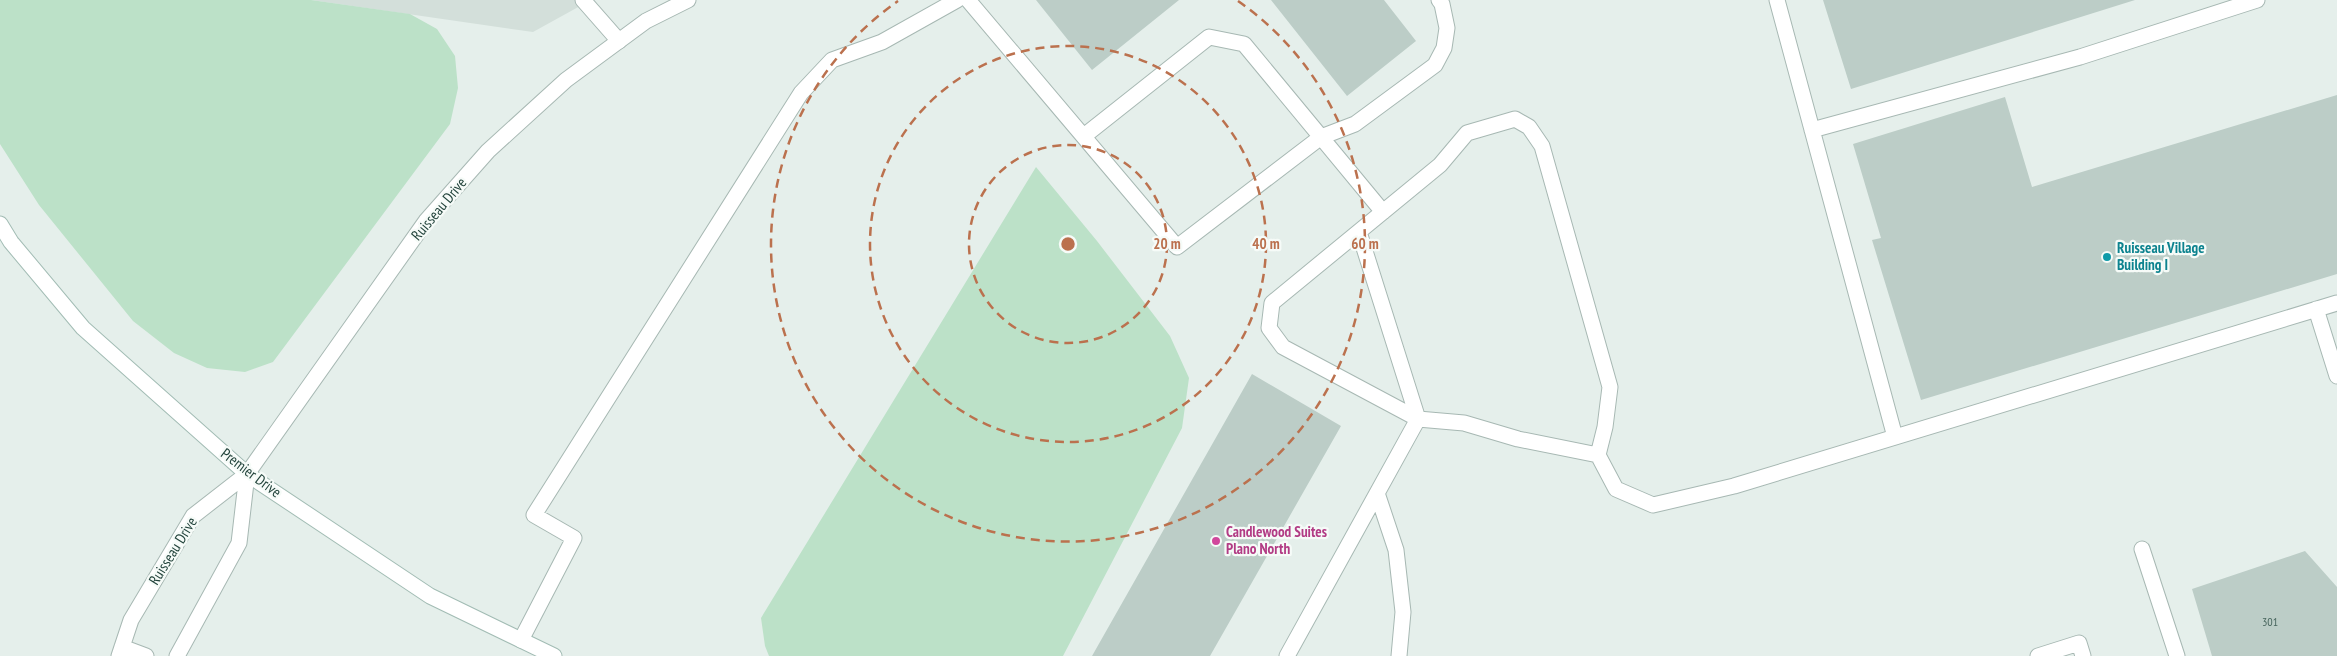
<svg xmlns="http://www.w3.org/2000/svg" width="2337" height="656" font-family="'PT Sans Narrow',sans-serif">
<rect width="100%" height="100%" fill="#e5efeb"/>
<path fill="#d3dfda" d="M311,0H591L533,32Z"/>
<path fill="#bce1c8" d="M0,0H311L410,14L437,29L455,56L458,88L450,124L273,362L245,372L207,368L174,353L133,321L39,205L0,144Z
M1036,167L1097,241L1170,336L1189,378L1182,428L1063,656H769L765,646L761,618Z"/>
<path fill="#bccdc7" d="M1036,0H1179L1092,70Z
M1271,0H1384L1416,41L1347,96Z
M1823,0H2135L1851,89Z
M2337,95V274L1921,400L1872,240L1881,238L1853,144L2005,97L2032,187Z
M1252,374L1341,426L1210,656H1092Z
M2305,551L2337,587V656H2212L2192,589Z"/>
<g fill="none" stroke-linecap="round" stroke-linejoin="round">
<defs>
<path id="lane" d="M583,0L619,41
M968,0L1177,247L1321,137L1355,124L1435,65L1444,48L1447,28L1442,4L1439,0
M1777,0L1895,437
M1812,130L2080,57L2257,0
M1084,136L1209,37L1244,44L1383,212
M1359,232L1418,419
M2316,309L2337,376
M1418,419L1283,347L1269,328L1272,303L1440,165L1467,133L1515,119L1529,127L1542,146L1610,387L1605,427L1598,455
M1377,493L1396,550L1403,612L1399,656
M2142,549L2177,656
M521,640L574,538L534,515L801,93L832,60L882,42L957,0
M1287,656L1418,419L1464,423L1518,439L1598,455L1616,489L1653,505L1734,486L2337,303
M2038,656L2079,643L2083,656"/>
<path id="street" d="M122,647L146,656
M119,656L131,620L193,516L247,474L426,221L488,151L566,80L646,21L688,0
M177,656L239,543L247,474"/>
<path id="secondary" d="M0,224L11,242L83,328L247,474L430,596L554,656"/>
</defs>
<use href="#lane" stroke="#a7b8b3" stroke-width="17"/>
<use href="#street" stroke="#a7b8b3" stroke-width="17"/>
<use href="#secondary" stroke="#a2bcb4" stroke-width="17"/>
<use href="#lane" stroke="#fff" stroke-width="15"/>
<use href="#street" stroke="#fff" stroke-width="15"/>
<use href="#secondary" stroke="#fff" stroke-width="15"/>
</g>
<g fill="none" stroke="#bb714e" stroke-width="2.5" stroke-dasharray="9 6">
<circle cx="1068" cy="244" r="99"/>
<circle cx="1068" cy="244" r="198"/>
<path d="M1238 1A297 297 0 1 1 898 1"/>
</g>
<circle fill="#0f9aa8" stroke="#f6fbf8" stroke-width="2" cx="2107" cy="257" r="5"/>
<circle fill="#d1479c" stroke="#f6fbf8" stroke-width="2" cx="1216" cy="541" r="5"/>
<g text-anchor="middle" stroke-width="4.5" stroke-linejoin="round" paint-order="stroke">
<g font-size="12" fill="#48665e">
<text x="2270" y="626">301</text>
</g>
<g font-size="15" fill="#22433b" stroke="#f6fbf8">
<text transform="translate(439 209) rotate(-50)" y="5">Ruisseau Drive</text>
<text transform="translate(251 473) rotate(37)" y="5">Premier Drive</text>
<text transform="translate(173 551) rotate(-58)" y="5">Ruisseau Drive</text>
</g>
<g font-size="15" font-weight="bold" fill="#0d838f" stroke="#f6fbf8" text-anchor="start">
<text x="2117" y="253">Ruisseau Village<tspan x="2117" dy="17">Building I</tspan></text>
</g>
<g font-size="15" font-weight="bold" fill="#b23c85" stroke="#f6fbf8" text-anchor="start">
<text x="1226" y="537">Candlewood Suites<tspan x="1226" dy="17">Plano North</tspan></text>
</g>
</g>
<circle cx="1068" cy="244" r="8" fill="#bb714e" stroke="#f6fbf8" stroke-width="2.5"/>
<g font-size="15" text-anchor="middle" font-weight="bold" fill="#bb714e" stroke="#f6fbf8" stroke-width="4.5" stroke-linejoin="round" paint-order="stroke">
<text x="1167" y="249">20 m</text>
<text x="1266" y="249">40 m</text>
<text x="1365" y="249">60 m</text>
</g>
</svg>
